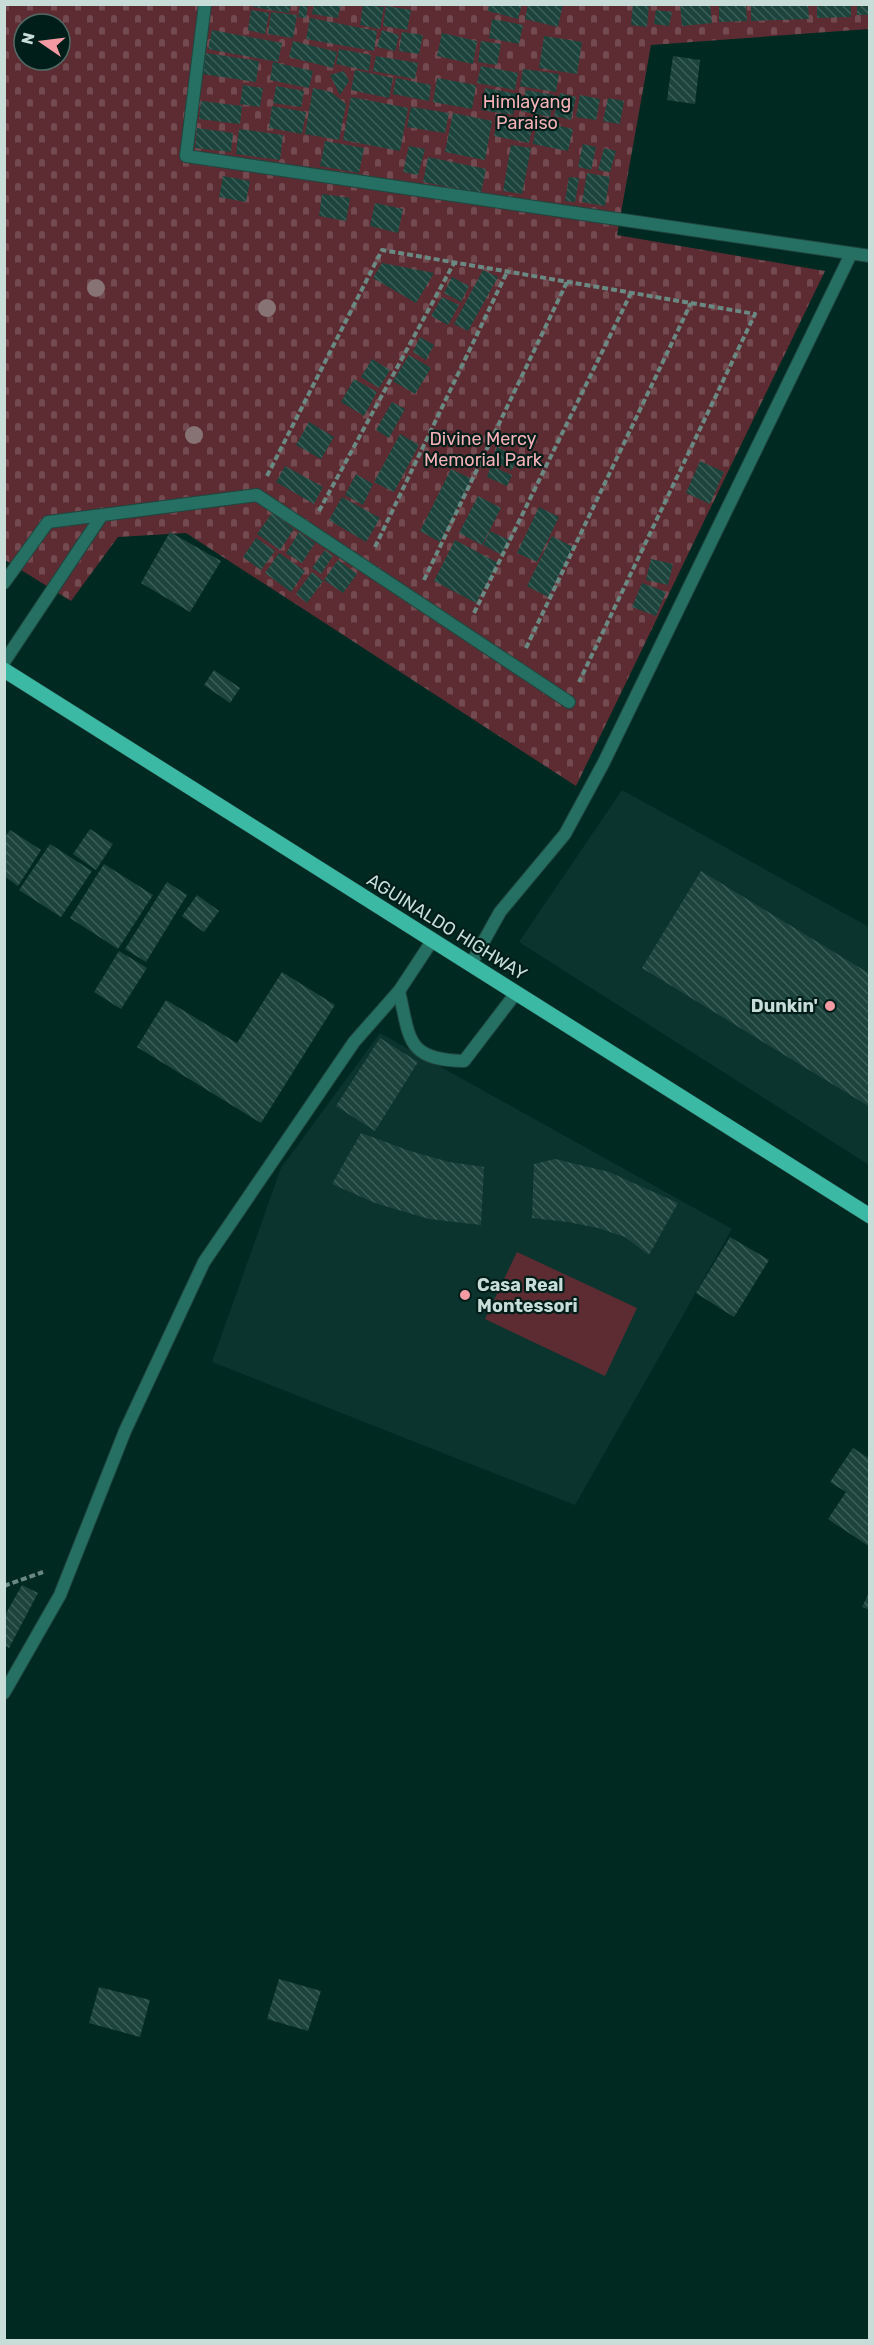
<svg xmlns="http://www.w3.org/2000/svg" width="874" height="2345" font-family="Rubik,sans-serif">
<defs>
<pattern id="cemetery-stones" width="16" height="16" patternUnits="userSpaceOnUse" patternTransform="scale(1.5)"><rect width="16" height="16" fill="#5d2c32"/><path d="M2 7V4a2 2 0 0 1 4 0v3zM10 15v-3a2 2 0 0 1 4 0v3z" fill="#734a4f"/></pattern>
<pattern id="building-back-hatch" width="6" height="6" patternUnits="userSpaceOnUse" patternTransform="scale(1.5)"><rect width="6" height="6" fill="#1c443d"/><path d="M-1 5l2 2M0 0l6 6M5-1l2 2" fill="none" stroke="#3c5f58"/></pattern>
</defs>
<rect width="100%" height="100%" fill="#002922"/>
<path fill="#0c342e" d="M622,790L869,927V1165L519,942Z
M380,1033L732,1229L575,1505L212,1362L281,1168Z"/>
<path fill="url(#cemetery-stones)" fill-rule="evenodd" d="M4,5H869V29L651,45L617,235L825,271L576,786L186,533L118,537L71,601L5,560ZM24,24H60V60H24Z"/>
<path fill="#5d2c32" d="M517,1252L637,1308L605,1376L485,1319Z"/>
<path fill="url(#building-back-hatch)" d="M253,4H291L289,13L253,7Z
M300,4H308L306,18L298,17Z
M314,4H341L338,18L312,14Z
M489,4H522L518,19L488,11Z
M528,4H563L558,27L525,19Z
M633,4H649L647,27L631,25Z
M680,4H710L712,23L682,26Z
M719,4H746L747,21L719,22Z
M751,4H808L809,19L751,21Z
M817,4H851V17L817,18Z
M857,4H870V15H857Z
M363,5L384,7L380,29L360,25Z
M386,6L411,10L407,30L383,26Z
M251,10L269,13L265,34L248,30Z
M656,10L672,12L669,26L654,24Z
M271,12L297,15L293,38L268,34Z
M310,18L377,31L374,51L306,39Z
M492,19L523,25L519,44L489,38Z
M212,30L282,43L278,62L208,49Z
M382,30L399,35L395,51L377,47Z
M402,32L423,35L419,54L399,51Z
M442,33L477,41L473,64L437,56Z
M544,36L582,42L577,74L539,68Z
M293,41L337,52L333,68L289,57Z
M481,41L501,44L497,65L478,62Z
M339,49L371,55L369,71L336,64Z
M206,53L259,61L256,82L202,74Z
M376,56L418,63L415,79L373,71Z
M673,56L700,60L695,104L667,100Z
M273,62L313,71L309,88L270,80Z
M481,66L518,73L515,90L477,83Z
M523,69L559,74L556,92L520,86Z
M355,70L393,78L389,98L351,90Z
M344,71L349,81L340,95L330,75Z
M396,78L431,85L429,101L393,94Z
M437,78L476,85L472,109L433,102Z
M243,85L263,88L260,107L240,104Z
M276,86L304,91L301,107L273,103Z
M313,88L331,92L346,104L339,140L305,134Z
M485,88L518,94L513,115L481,110Z
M526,90L554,95L550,117L521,111Z
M560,93L576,97L571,120L554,116Z
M580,95L600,99L596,120L576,117Z
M351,97L408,108L400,151L343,140Z
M608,98L624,101L620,124L603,121Z
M201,101L242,106L240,124L199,119Z
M272,106L306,112L302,134L269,128Z
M411,107L449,113L445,133L407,127Z
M453,113L492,121L485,160L445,152Z
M498,116L533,124L529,143L494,136Z
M537,121L573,129L568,151L533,144Z
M197,128L233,133L231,152L195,148Z
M239,129L283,135L280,160L236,154Z
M325,141L364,148L359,173L320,166Z
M583,144L596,147L591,170L578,167Z
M511,145L531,148L522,194L503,191Z
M409,146L425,149L418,175L403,172Z
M604,148L616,151L610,172L598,170Z
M428,157L486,169L481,193L423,182Z
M587,173L610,177L605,206L582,202Z
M223,176L250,181L246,202L219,197Z
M569,177L579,178L575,202L565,201Z
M322,194L350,198L346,221L319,216Z
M375,203L403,209L398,233L370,226Z
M382,263L434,273L416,303L373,278Z
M483,270L498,277L468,331L454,324Z
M452,277L469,286L461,302L444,293Z
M442,297L459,305L448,325L431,316Z
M420,337L434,345L426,360L413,352Z
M409,355L431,368L415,394L393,381Z
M372,359L390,370L379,388L361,377Z
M354,379L377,392L364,416L341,402Z
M392,402L405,409L389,438L376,430Z
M309,422L334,437L321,459L296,445Z
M400,434L419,445L394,492L374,482Z
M497,447L518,457L512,470L491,460Z
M700,461L724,472L710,504L686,493Z
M285,466L323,487L314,504L276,482Z
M491,466L512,475L507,486L487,477Z
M451,469L472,479L440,542L420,531Z
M356,474L373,484L363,505L345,495Z
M478,496L501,508L482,545L459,533Z
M342,497L380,518L366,542L329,520Z
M539,507L559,517L537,562L517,553Z
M272,513L294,529L280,550L257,534Z
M490,531L509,540L502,555L483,545Z
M170,532L221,561L190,612L141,583Z
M299,532L315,543L302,563L286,553Z
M552,536L573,547L548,597L527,586Z
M256,538L275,551L261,570L243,557Z
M455,540L498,563L476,603L434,581Z
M325,550L333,556L321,574L312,568Z
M279,553L305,571L291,592L265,573Z
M651,559L673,564L668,585L646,580Z
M338,560L357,574L343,593L324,580Z
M312,572L323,581L307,603L296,594Z
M642,583L666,592L656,616L632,607Z
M214,670L240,688L230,703L204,685Z
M90,829L113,844L96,870L73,854Z
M10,830L41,850L18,886L4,876V839Z
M50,844L92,871L61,917L19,890Z
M104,864L153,895L118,949L70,918Z
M701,871L870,974V1107L642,968Z
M167,882L187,895L146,962L125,949Z
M197,895L219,911L204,932L182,916Z
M119,951L147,968L121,1009L94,992Z
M282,972L335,1005L261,1123L137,1047L166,1000L237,1043Z
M380,1038L418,1062L375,1131L336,1106Z
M361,1133L410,1151L449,1162L484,1167L481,1225L429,1219L375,1203L332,1184Z
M555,1159L609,1172L678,1203L649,1255L625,1237L598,1228L568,1222L532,1218L534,1164Z
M730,1237L769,1260L734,1317L696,1293Z
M853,1448L870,1459V1547L828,1519L846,1492L830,1482Z
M22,1585L38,1593L9,1648L4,1645V1617Z
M870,1591V1610L862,1607Z
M279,1979L321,1991L308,2031L267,2019Z
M99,1987L150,2000L140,2037L89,2023Z"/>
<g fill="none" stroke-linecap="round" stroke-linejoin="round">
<defs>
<path id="lane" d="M4,583L48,522L257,495L569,702
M4,662L102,515
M399,991C410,1039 406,1060 464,1061L516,993"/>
<path id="street" d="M205,4L186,156L870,256
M471,964L500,912L565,834L603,764L851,254
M4,1693L60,1595L125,1431L204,1262L354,1042L399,991L432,941"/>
<path id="primary" d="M4,670L870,1216"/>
</defs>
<use href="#lane" stroke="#20463f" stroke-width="14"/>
<use href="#street" stroke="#20463f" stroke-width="14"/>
<use href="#primary" stroke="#20463f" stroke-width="16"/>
<path stroke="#6b8983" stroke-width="4" stroke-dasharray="6 3" stroke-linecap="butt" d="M267,476L382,250L755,314L579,682
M319,511L454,263
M375,547L507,272
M424,580L567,282
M474,613L631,293
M526,648L691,303
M4,1586L43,1572"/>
<use href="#lane" stroke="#266f63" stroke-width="12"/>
<use href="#street" stroke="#266f63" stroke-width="12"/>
<use href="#primary" stroke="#3bb9a4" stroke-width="15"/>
</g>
<g fill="#877373">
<circle cx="96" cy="288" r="9"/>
<circle cx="267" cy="308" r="9"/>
<circle cx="194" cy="435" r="9"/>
</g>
<g fill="#f49aa3" stroke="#001e19" stroke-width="2">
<circle cx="830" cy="1006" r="6"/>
<circle cx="465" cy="1295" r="6"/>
</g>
<g text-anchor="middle" stroke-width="4.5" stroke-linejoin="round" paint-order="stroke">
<g font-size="18" fill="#f6b0b6" stroke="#001e19">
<text x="527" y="108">Himlayang<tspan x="527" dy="21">Paraiso</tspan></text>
<text x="483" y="445">Divine Mercy<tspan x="483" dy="21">Memorial Park</tspan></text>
</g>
<g font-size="18" fill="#c8ddd8" stroke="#001e19">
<text transform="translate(447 927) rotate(32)" y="6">AGUINALDO HIGHWAY</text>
</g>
<g font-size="18" font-weight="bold" fill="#c8ddd8" stroke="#001e19" text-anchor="end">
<text x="818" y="1012">Dunkin'</text>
<text x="477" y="1291" text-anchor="start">Casa Real<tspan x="477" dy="21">Montessori</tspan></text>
</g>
</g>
<rect width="874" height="2345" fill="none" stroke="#c8ddd8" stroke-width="12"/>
<g transform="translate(42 42) rotate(284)"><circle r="28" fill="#001e19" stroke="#506a65" stroke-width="1.5"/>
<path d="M0-4.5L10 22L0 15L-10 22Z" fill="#f49aa3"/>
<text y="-9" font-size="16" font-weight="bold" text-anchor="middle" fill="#c8ddd8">N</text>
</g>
</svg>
